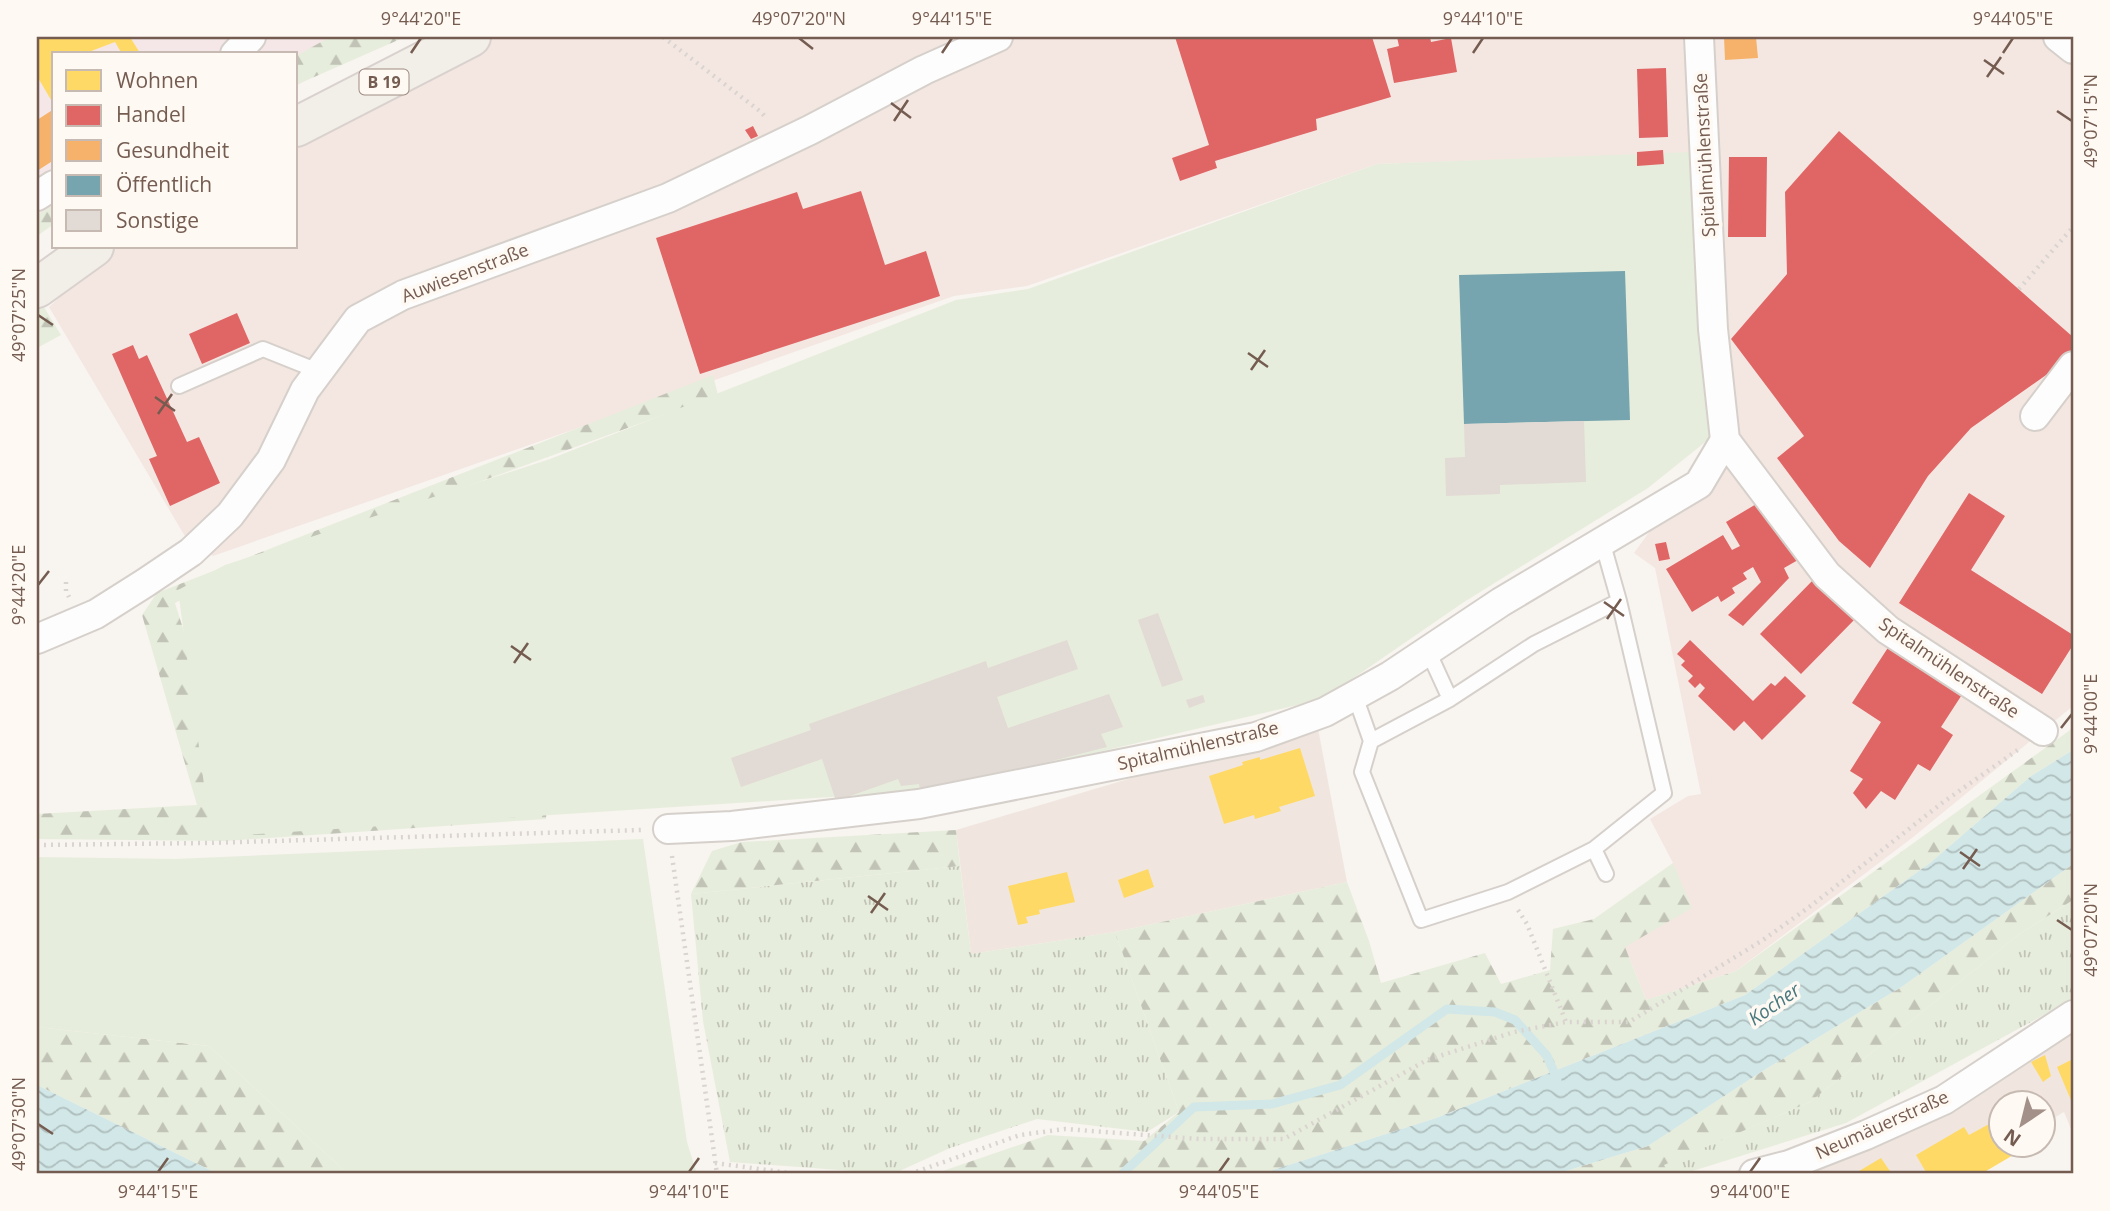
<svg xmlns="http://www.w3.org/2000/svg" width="2110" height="1211" font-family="'Open Sans',sans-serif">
<defs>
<pattern id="grass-tufts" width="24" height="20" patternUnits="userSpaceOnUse" patternTransform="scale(1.75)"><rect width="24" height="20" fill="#e7eddc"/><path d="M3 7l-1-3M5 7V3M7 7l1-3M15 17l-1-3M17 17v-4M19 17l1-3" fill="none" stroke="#c0c3b5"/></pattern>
<pattern id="forest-firs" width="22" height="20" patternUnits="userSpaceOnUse" patternTransform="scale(1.75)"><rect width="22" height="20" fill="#e7eddc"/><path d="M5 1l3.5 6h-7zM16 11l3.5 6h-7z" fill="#c0c3b5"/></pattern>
<pattern id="water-waves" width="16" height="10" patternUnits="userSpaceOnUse" patternTransform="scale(1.75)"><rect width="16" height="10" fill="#d2e7e7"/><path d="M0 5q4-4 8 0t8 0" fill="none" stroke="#afbebe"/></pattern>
</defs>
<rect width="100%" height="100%" fill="#f8f4f0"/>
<path fill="#f0e6df" d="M1317,723L1347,882L1115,932L971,954L956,830Z
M2073,1025V1134L2064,1112L2044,1124V1102H2002V1144L2006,1145L1953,1174H1725L1825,1144Z"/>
<path fill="#f4e7e2" d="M471,37H2066L2073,42V706L1912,838L1736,971L1646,1000L1625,947L1673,863L1650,819L1688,796L1701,794L1655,568L1634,553L1709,450L1690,153L1377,164L1027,286L954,296L213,556L186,538L49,307L114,247H296V127Z"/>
<path fill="#f5e7e7" d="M37,37H369L326,68L296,86V54H54V224L37,234Z"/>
<path fill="url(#grass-tufts)" d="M960,866L971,954L1115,932L1179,1112L1147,1132L1037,1119L950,1148L893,1174L730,1162L703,1021L691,894Z
M2073,900V999L1846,1123L1683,1174H1669L1663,1165L1810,1102L2018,935Z"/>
<path fill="url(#forest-firs)" d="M330,37H405L296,85V56Z
M54,205V224L37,236V215Z
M39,299L61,335L37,348V301Z
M713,375L718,395L237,570L175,603L244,824L547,804L546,819L224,841L37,839V814L197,805L142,615L157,593Z
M2073,728V750L2031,776L1930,863L1745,995L1436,1118L1261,1174H934L1048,1135L1144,1141L1179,1112L1115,932L1347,882L1369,941L1381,983L1485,953L1501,984L1550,970L1553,929L1594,919L1673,863L1692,908L1625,947L1646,1000L1736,971Z
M956,830L960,866L691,894L712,851L742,842Z
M2073,864V900L2018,935L1810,1102L1664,1165L1669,1174H1556L1648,1146L1761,1072L1903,986Z
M37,1027L209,1046L348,1174H218L37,1085Z"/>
<path fill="#e7eddc" d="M1690,152L1709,439L1648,488L1464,602L1323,699L938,790L211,837L178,590L225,565L550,459L956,300L1028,289L1377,164Z
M643,839L687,1142L697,1174H348L209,1046L37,1027V857L175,859Z"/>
<path fill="url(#water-waves)" d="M2073,750V864L1903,986L1761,1072L1648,1146L1556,1174H1261L1436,1118L1745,995L1930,863L2031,776Z
M37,1085L218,1174H37Z"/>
<path fill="#ffd966" d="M37,37H130L140,53L122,54L115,42L86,53L87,54H54V105L37,76Z
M1300,748L1315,796L1279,807L1281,811L1255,819L1254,815L1224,824L1209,776L1243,765L1242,762L1260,757V760Z
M1148,869L1154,887L1124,898L1118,880Z
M1067,872L1075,902L1039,910L1040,914L1026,917L1028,923L1018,925L1008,886Z
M2045,1055L2051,1076L2043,1082L2031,1062Z
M2073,1059V1105L2057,1067Z
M2002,1117V1144H2032L1981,1174H1927L1916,1155L1964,1127L1969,1135Z
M1881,1158L1892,1174H1854Z"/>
<path fill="#e06666" d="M1175,37H1372L1391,97L1316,119L1317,130L1215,161L1217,168L1180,181L1172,158L1209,145Z
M1397,37H1430L1431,42L1451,38L1457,72L1394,83L1387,49L1399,46Z
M1666,68L1668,137L1639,138L1637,69Z
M753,126L758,136L751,139L745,130Z
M1839,131L2073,337V356L1971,428L1928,476L1870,568L1839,541L1777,458L1804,436L1731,339L1787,274L1785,192Z
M1663,150L1664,164L1637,166V152Z
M1729,157H1767L1766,237H1728Z
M861,191L885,265L926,251L940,296L700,374L656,238L797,192L803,209Z
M237,313L250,343L202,364L189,334Z
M133,345L139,359L147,355L187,442L199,437L220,483L170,506L149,459L157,456L112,354Z
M1969,493L2005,516L1971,570L2073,635V645L2042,694L1899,603Z
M1763,500L1798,560L1784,568L1789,578L1743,626L1728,615L1761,582L1753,567L1743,573L1747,579L1732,588L1735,593L1721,602L1718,596L1692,612L1666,569L1723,535L1732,550L1740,546L1726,522Z
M1666,542L1670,559L1659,561L1655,544Z
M1815,578L1856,618L1801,674L1760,634Z
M1690,640L1753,701L1771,683L1775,686L1785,676L1806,696L1762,740L1744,721L1734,731L1698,696L1705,688L1700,683L1695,688L1688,681L1693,676L1681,665L1685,661L1677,654Z
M1891,643L1965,690L1941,727L1953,735L1930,771L1918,764L1895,800L1881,791L1866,809L1853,793L1863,779L1850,771L1881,722L1852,703Z"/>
<path fill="#f6b26b" d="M1724,37H1756L1758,58L1725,60Z
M54,109V160L37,171V120Z"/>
<path fill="#76a5af" d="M1625,271L1630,420L1464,424L1459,275Z"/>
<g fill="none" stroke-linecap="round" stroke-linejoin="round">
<path stroke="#d2e7e7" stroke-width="9" d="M1122,1174L1194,1107L1272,1104L1340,1085L1447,1009L1495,1012L1515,1020L1547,1056L1557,1079"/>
</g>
<path fill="#e2dad5" d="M1584,421L1586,482L1500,485V494L1446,496L1445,458L1465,457L1464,424Z
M1158,613L1183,680L1162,687L1138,620Z
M1067,640L1078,669L997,697L1008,728L1109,694L1123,727L1101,734L1107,747L1001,774L920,790L919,784L901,786L898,779L836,801L822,759L741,787L731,758L811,730L809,724L986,661L988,668Z
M1203,695L1205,702L1189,708L1186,700Z"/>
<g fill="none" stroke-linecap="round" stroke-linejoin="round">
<defs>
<path id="service" d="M179,386L263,349L318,371
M1602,541L1619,601L1534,644L1450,699L1371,741L1362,772L1421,920L1508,892L1594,849L1664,793L1619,601
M1428,651L1450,699
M1355,696L1371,741
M1594,849L1606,874"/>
<path id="minor" d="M2058,37L2073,49
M235,54L251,37
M37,196L54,185
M2035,416L2073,366
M1725,440L1827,575L1888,630L2043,731
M37,639L96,614L145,583L191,552L230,515L271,460L305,390L358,319L403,295L668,198L810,130L924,70L998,37
M668,829L732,826L919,804L1256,737L1325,712L1390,676L1501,602L1699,484L1725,440L1713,329L1699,37
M1754,1174L1789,1165L1866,1135L1944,1100L2073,1015"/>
<path id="primary" d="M296,127L471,37
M37,288L94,247"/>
</defs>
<use href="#service" stroke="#d6d0cb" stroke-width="18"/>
<use href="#minor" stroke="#d6d0cb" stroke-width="32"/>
<use href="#primary" stroke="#d9d1cd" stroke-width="42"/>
<path stroke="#dad4d0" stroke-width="4.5" stroke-dasharray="2 5" stroke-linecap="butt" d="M663,37L761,112L767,119
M2019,289L2073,227
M66,582V591L69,597
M37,845L207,843L641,830
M672,856L717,1174
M1518,910L1527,924L1566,1022
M715,1163L796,1174
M910,1174L1020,1135L1065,1129L1199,1139H1284L1427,1060L1514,1032L1566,1022H1629L1763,940L1812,905L1942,803L2019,749"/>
<use href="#service" stroke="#fefdfd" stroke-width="14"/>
<use href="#minor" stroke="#fefdfd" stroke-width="28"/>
<use href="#primary" stroke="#f2eee8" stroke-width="38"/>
</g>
<path fill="none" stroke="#755c51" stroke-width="2.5" d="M799,38L813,49M411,53L421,38M942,53L952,38M1473,53L1483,38M2003,53L2013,38M1984,60L2004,74M1987,77L2001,57M891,103L911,118M2057,111L2072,121M894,121L908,100M38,315L53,325M1248,353L1268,367M1251,370L1265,350M155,397L175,411M158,414L172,394M38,585L49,571M1604,602L1624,616M1607,619L1621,599M511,646L531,660M514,663L528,643M2061,728L2072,714M1960,852L1980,866M1963,869L1977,849M868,896L888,910M871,913L885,893M2057,920L2072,930M38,1124L53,1134M158,1172L168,1158M689,1172L699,1158M1219,1172L1229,1158M1750,1172L1760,1158"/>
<g text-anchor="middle" stroke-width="7" stroke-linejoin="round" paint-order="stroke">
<rect fill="#fef9f3" stroke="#9e8b82" stroke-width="2" x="359.5" y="69.5" width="49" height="25" rx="5"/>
<g font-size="16" font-weight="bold" fill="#755c51">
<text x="384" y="88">B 19</text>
</g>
<g font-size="18" fill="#755c51" stroke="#fef9f3">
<text transform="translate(1705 155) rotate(-93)" y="6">Spitalmühlenstraße</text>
<text transform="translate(465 273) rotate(-21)" y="6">Auwiesenstraße</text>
<text transform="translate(1949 668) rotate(34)" y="6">Spitalmühlenstraße</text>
<text transform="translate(1198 746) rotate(-13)" y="6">Spitalmühlenstraße</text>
<text transform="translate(1882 1125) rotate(-24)" y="6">Neumäuerstraße</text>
</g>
<g font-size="19" font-style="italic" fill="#49787f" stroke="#fef9f3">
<text transform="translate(1774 1004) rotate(-35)" y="7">Kocher</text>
</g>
</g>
<rect width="2110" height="1211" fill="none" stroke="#fef9f3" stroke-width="77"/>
<rect x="52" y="52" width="245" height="196" fill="#fef9f3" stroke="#c7bab2" stroke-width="2"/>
<rect x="66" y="70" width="35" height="21" fill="#ffd966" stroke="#c7bab2" stroke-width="2"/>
<text x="116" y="88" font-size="21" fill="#755c51">Wohnen</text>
<rect x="66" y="105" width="35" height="21" fill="#e06666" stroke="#c7bab2" stroke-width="2"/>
<text x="116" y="122" font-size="21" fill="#755c51">Handel</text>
<rect x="66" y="140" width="35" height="21" fill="#f6b26b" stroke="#c7bab2" stroke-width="2"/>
<text x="116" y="158" font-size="21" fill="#755c51">Gesundheit</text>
<rect x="66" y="175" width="35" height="21" fill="#76a5af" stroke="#c7bab2" stroke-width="2"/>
<text x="116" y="192" font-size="21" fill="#755c51">Öffentlich</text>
<rect x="66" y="210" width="35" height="21" fill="#e2dad5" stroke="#c7bab2" stroke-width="2"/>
<text x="116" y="228" font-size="21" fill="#755c51">Sonstige</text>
<g transform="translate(2022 1124) rotate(215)"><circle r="33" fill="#fef9f3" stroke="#c7bab2" stroke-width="2"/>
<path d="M0-5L12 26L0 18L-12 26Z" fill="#a39189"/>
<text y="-10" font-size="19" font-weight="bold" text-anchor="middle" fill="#755c51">N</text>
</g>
<rect x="38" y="38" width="2034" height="1134" fill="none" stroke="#755c51" stroke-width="2.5"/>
<g font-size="18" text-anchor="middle" fill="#755c51">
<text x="421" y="25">9°44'20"E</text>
<text x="799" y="25">49°07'20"N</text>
<text x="952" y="25">9°44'15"E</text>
<text x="1483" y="25">9°44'10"E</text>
<text x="2013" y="25">9°44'05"E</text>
<text transform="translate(2091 121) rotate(-90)" y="6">49°07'15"N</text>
<text transform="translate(19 315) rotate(-90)" y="6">49°07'25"N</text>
<text transform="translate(19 585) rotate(-90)" y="6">9°44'20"E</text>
<text transform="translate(2091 714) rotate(-90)" y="6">9°44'00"E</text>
<text transform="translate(2091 930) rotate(-90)" y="6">49°07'20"N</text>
<text transform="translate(19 1124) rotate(-90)" y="6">49°07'30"N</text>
<text x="158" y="1198">9°44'15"E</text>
<text x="689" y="1198">9°44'10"E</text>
<text x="1219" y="1198">9°44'05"E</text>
<text x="1750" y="1198">9°44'00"E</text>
</g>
</svg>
